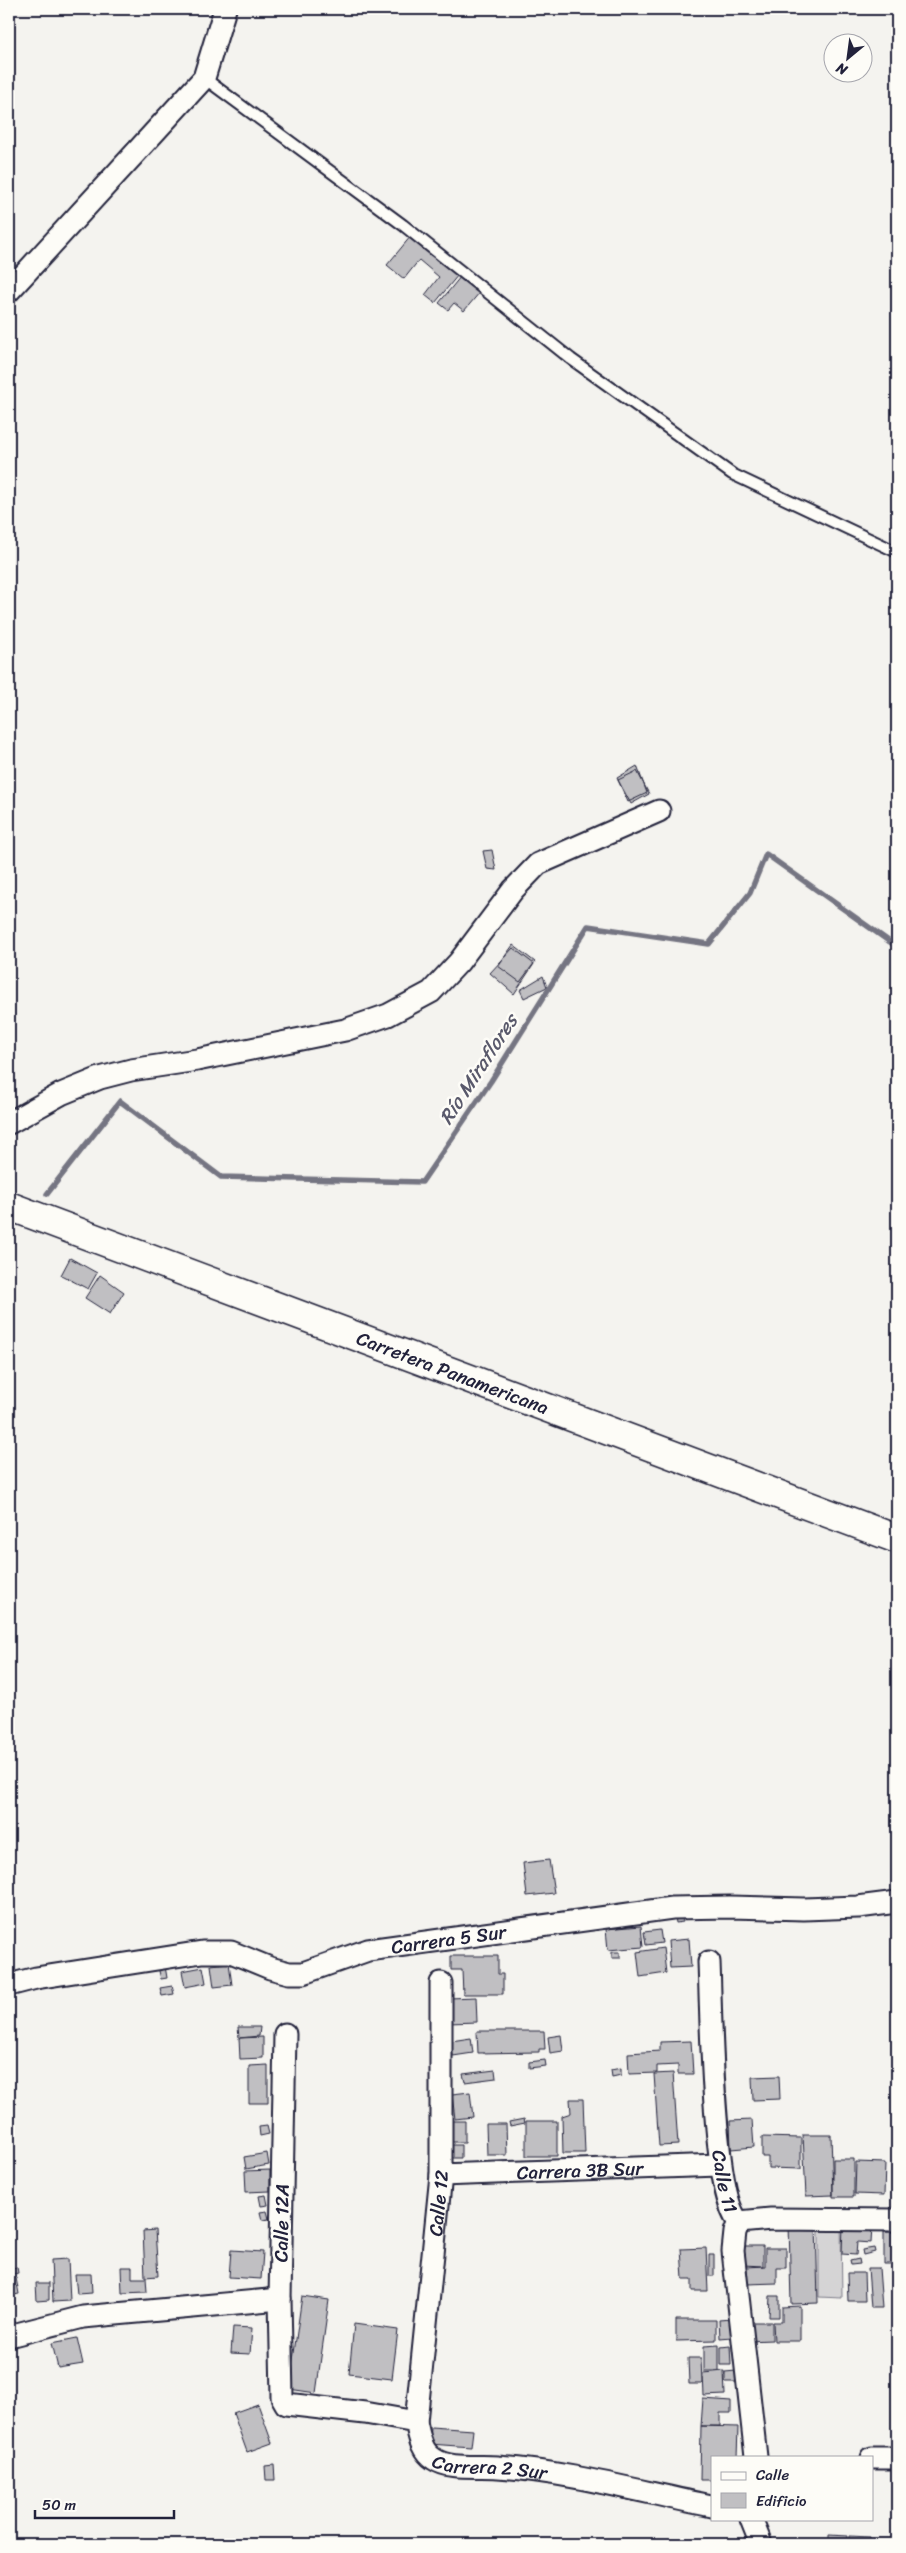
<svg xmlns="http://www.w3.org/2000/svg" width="906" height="2553" font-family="Sriracha,sans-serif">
<rect width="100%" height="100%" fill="#f4f3ef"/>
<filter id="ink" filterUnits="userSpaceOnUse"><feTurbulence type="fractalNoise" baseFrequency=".02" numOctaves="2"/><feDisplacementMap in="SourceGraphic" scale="10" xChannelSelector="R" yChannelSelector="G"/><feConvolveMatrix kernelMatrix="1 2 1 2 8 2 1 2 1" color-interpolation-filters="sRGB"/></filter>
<g filter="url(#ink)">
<path fill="#d5d4d5" stroke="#7c7b88" d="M819,2224H841L842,2298L819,2297Z"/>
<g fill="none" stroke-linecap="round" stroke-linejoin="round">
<path stroke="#757582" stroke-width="5.5" d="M47,1194L120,1101L221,1177L422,1182L491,1081L588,926L709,944L750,893L766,854L897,947"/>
</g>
<path fill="#c0bfc2" stroke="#22223b" d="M411,236L458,275L435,303L425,295L439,277L419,260L404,279L387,265Z
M461,276L480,292L464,311L454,303L448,310L439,303Z
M637,766L647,793L628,802L617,778Z
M637,771L649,794L631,804L618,780Z
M492,850L496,870L487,869L483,851Z
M513,945L535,962L520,982L498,966Z
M513,948L534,964L514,994L490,973Z
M543,976L547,987L524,998L520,990Z
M70,1258L97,1273L88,1289L61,1275Z
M100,1275L124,1292L110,1314L85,1298Z
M549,1860L554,1893L527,1896L523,1863Z
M682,1916L683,1922L676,1923L675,1917Z
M641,1926L643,1947L608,1950L606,1929Z
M660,1930L662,1943L646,1945L644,1932Z
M689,1939L691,1967L670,1968L668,1941Z
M663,1948L666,1973L640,1977L637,1952Z
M612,1952H620V1958H612Z
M451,1956H498V1974H503V1994H463L462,1970H451Z
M229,1963L232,1985L214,1987L211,1965Z
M165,1966L167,1978L161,1979L158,1967Z
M203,1967L206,1983L185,1987L182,1971Z
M172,1986L174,1994L162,1996L160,1988Z
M476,1997L477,2022L449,2023V1998Z
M238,2027H260L259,2036L239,2038Z
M477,2031H544L545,2049H539V2052L478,2053Z
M561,2035L563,2051L550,2053L548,2037Z
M263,2037V2058L240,2059L239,2038Z
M471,2038L473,2053L453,2056L451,2041Z
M691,2041L693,2074H678V2065L657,2066V2073L629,2074L628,2053L660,2051V2042Z
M545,2060L546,2066L529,2068V2062Z
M268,2065V2103H249V2066Z
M621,2068V2075L612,2077L611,2070Z
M495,2070L496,2078L465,2082L463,2074Z
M673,2073L678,2145L659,2146L654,2074Z
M779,2076L780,2099L753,2100L752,2077Z
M470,2092L473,2117L455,2119L452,2094Z
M570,2099H583L585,2153H563L562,2116L571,2113Z
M524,2119L525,2123L510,2126L509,2122Z
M752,2120L754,2147L731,2149L730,2121Z
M447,2121H465V2142H447Z
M526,2121H557V2156H526Z
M486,2124H506L507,2155H487Z
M267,2126L269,2134L260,2136L259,2127Z
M803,2135H831L833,2195L806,2196Z
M762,2137L801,2138V2169L768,2168V2157H762Z
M451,2145H461V2158H451Z
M267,2153L269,2165L246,2169L244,2157Z
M833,2159H854V2197H833Z
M856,2162L885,2163L884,2195L855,2194Z
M270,2170V2191L246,2192L245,2171Z
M266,2195L268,2205L261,2206L259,2196Z
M267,2211L269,2219L262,2220L260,2212Z
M789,2224H816L818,2303L791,2304Z
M843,2225L872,2226L871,2243L857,2242L856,2255L842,2254Z
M155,2230L158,2276L145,2277L143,2231Z
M884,2232H897V2264H884Z
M743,2246H763V2266L743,2265Z
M706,2248L708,2291H692V2279H683L681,2249Z
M765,2248H786V2268H777V2283L747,2284V2267L765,2266Z
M874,2248L875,2252L863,2255L862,2250Z
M231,2250L263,2252L261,2279L229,2277Z
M709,2255H714V2276H709Z
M68,2259L70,2301L53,2302L51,2260Z
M859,2259L860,2264L851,2265L850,2261Z
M17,2267L18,2273L9,2275V2269Z
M121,2267H132V2278H146L147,2292L122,2293Z
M868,2268H879L882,2308H871Z
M847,2273H864L865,2301H848Z
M75,2274H91L92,2293L77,2294Z
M16,2278L19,2294L9,2296V2280Z
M36,2283H49V2300L37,2301Z
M302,2296L329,2300L316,2393L289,2389Z
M770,2296H779V2317H769Z
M800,2306V2341H774L773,2322H782V2307Z
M731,2319L732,2337L720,2338L719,2320Z
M676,2320H716V2340L676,2341Z
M747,2322H772V2340L747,2341Z
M354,2324L398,2330L392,2379L349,2374Z
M233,2327L252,2328L250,2354L231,2353Z
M77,2338L83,2364L58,2368L52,2343Z
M719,2345V2371H704V2346Z
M730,2346L731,2365H721V2347Z
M688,2358H701L702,2384H689Z
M724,2371L725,2395L704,2396L703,2373Z
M736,2371L737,2382H725V2372Z
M703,2399L731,2401V2413H720V2426H701Z
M258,2404L272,2443L247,2452L233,2413Z
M701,2426L738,2427L737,2457H712V2480H700Z
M431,2427L473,2430L471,2447L430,2444Z
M274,2465L275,2480H266L265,2466Z
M829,2535L848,2536L847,2544H829Z
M850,2536L870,2537V2544H850Z"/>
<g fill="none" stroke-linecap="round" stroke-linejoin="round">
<defs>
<path id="lane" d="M204,78L403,225L571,359L732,474L897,552"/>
<g id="street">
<path d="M9,291L204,78L225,9"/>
<path d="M9,1123L61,1094L100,1078L131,1070L197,1060L345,1030L388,1015L431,992L459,962L513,890L538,864L659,811"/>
<path id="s1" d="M709,1962C711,2008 712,2196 739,2222"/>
<path id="s2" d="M9,1985L36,1978L202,1952H231L270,1968L289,1973H303L368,1950L672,1908L730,1907L804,1909L858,1907L897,1902"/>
<path id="s3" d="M285,2034L280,2299L282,2397L286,2404L365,2413L416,2422C419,2435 421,2451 434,2459C450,2470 478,2465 498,2467C570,2472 641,2492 712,2506"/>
<path id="s4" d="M441,2175L719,2165"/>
<path d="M739,2222L735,2232L733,2251L756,2457"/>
<path d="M739,2222L771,2219L897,2220"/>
<path d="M9,2336L83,2317L280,2299"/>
<path id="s5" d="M416,2422L441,2175V1983"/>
<path d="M872,2458H897"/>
<path d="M751,2519L761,2544"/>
</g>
<g id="highway">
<path id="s6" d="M9,1206L897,1539"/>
</g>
</defs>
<use href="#lane" stroke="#22223b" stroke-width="14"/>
<use href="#street" stroke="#22223b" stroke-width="25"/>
<use href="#highway" stroke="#22223b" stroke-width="31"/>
<use href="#lane" stroke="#fdfcf7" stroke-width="10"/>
<use href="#street" stroke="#fdfcf7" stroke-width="21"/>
<use href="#highway" stroke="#fdfcf7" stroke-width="28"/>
</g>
</g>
<g text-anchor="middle" stroke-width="5" stroke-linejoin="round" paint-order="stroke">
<g font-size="19" fill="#22223b" stroke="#fdfcf7">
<text dy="7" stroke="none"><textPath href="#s6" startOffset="474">Carretera Panamericana</textPath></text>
<text dy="7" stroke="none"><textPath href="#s2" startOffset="451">Carrera 5 Sur</textPath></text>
<text dy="7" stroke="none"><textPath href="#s4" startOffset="139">Carrera 3B Sur</textPath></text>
<text dy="7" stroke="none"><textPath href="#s1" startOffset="220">Calle 11</textPath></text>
<text dy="7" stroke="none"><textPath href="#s5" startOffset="220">Calle 12</textPath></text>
<text transform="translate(281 2223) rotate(-89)" y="7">Calle 12A</text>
<text dy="7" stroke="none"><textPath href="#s3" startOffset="602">Carrera 2 Sur</textPath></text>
</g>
<g font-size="20" font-style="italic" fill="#59596b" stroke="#fdfcf7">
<text transform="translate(478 1069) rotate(-57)" y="7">Río Miraflores</text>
</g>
</g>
<rect width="906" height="2553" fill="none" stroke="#fdfcf7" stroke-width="30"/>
<rect x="15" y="15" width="876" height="2523" fill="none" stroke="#22223b" stroke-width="2" filter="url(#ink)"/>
<rect x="711" y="2456" width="162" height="65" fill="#fdfcf7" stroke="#a5a5ac"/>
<rect x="721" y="2472" width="25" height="8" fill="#fdfcf7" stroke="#a5a5ac"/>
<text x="756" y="2480" font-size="15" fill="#22223b">Calle</text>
<rect x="721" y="2493" width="25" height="15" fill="#c0bfc2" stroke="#a5a5ac"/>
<text x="756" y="2506" font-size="15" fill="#22223b">Edificio</text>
<g transform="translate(848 58) rotate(209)"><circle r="24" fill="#fdfcf7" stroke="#a5a5ac"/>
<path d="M0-4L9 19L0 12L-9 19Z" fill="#22223b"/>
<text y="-8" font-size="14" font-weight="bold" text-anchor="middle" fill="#22223b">N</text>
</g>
<path d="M35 2510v8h139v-8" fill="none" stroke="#22223b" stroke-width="2.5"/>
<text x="42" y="2510" font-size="15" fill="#22223b" stroke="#fdfcf7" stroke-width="4" paint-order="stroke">50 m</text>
</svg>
